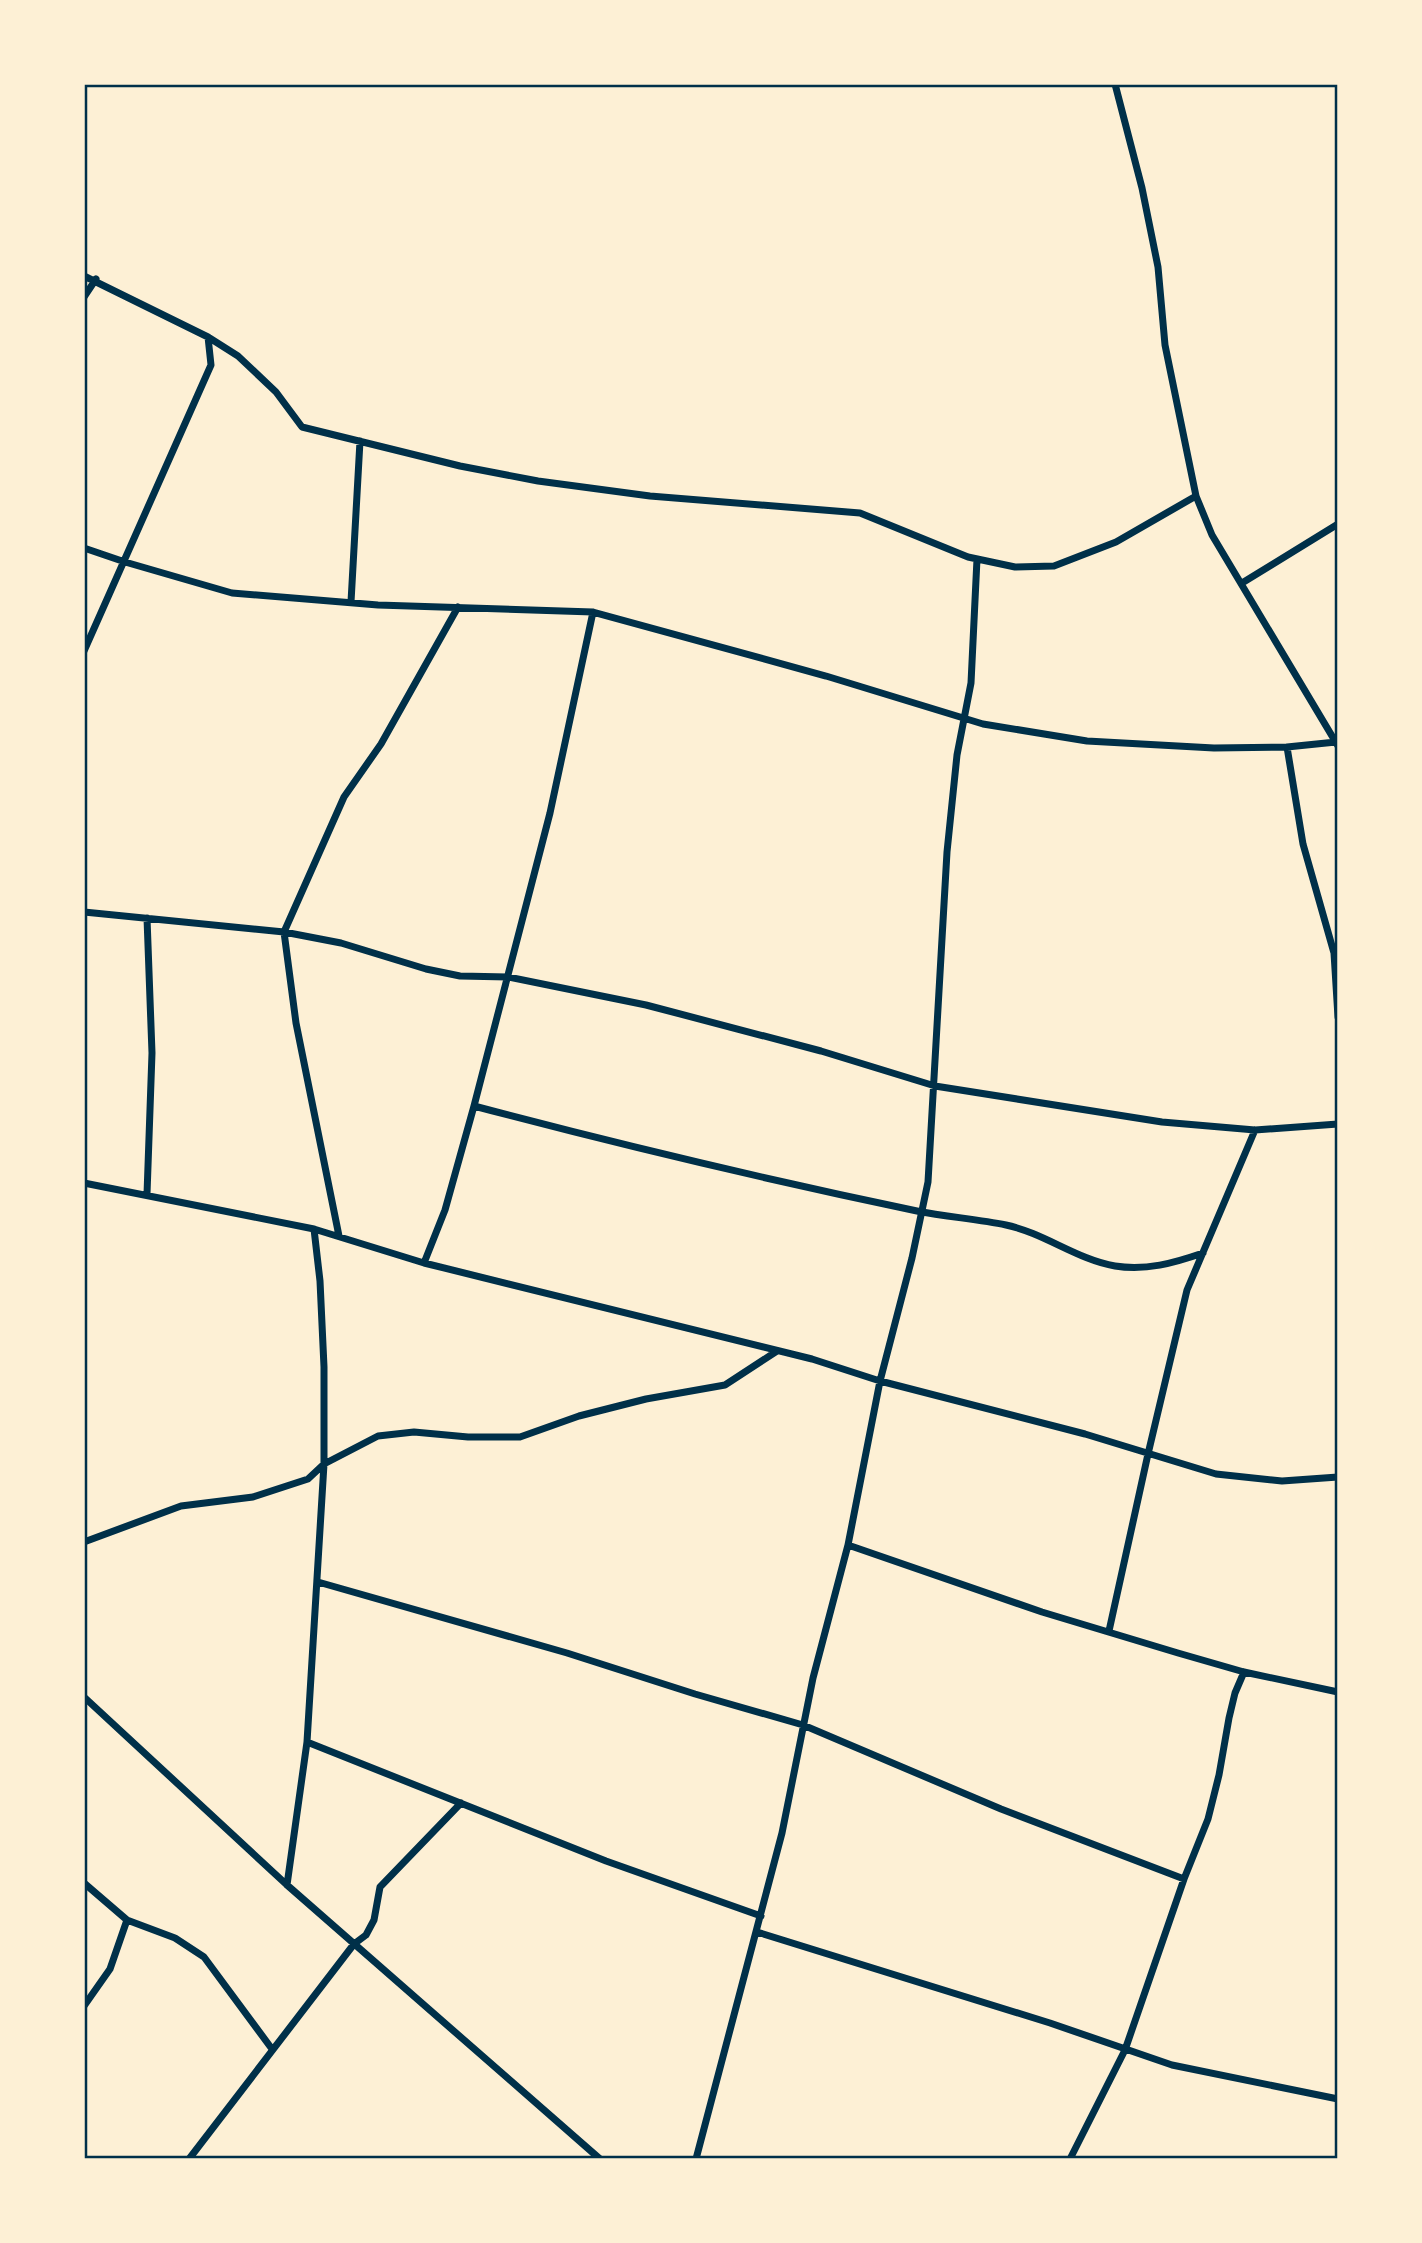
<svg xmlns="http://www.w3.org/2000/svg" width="1422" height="2243" font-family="Signika,sans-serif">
<rect width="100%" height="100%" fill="#fdf0d5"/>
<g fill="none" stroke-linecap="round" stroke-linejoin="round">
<path stroke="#003049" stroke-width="7" d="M1115,84L1142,188L1158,267L1165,345L1196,496L1212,535L1338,746
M84,276L208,337L238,356L276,392L302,427L460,466L538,481L650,496L860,513L968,557L1015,567L1054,566L1116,542L1196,496
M84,297L96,279
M84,548L125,562L232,593L378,605L593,612L826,676L983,724L1087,741L1214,748L1287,747L1336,742
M1242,583L1338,524
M351,602L360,441
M84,651L211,365L208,337
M1287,747L1303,844L1334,953L1338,1017
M84,912L284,932L341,943L426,969L460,976L508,977L646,1005L821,1051L935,1086L1162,1122L1255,1130L1338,1124
M147,918L152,1053L147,1194
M474,1106C621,1145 769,1180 917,1211C947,1217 977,1219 1006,1225C1044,1233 1078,1260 1115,1266C1146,1271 1174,1263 1203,1253
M84,1183L314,1229L424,1263L812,1359L880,1381L1085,1434L1216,1474L1282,1481L1338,1477
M339,1236L296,1023L284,932L344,797L381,744L458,607
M424,1263L445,1210L474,1106L550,813L593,612
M84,1542L181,1506L253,1497L308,1479L324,1464L378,1436L414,1432L468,1437H520L579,1416L646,1399L725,1385L777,1351
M848,1545L1042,1612L1178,1653L1244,1672L1338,1692
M318,1582L567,1653L695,1694L803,1725L1001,1809L1184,1879
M1109,1631L1148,1454L1187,1290L1255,1130
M84,1697L287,1885L600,2159
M307,1742L606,1861L761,1916
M84,1883L127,1920L175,1938L204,1957L272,2049
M287,1885L307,1742L324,1464V1367L320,1281L314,1229
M757,1932L1050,2023L1172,2065L1338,2099
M84,2006L110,1969L127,1920
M189,2159L354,1944L366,1935L374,1920L380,1887L461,1803
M696,2159L782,1833L813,1678L848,1545L880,1381L912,1258L928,1182L947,852L957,755L971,683L977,559
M1070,2159L1125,2050L1184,1879L1208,1819L1219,1775L1229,1718L1235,1693L1244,1672"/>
</g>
<rect width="1422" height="2243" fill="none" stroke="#fdf0d5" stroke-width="172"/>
<rect x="86" y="86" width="1250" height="2071" fill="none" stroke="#003049" stroke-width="2.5"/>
</svg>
